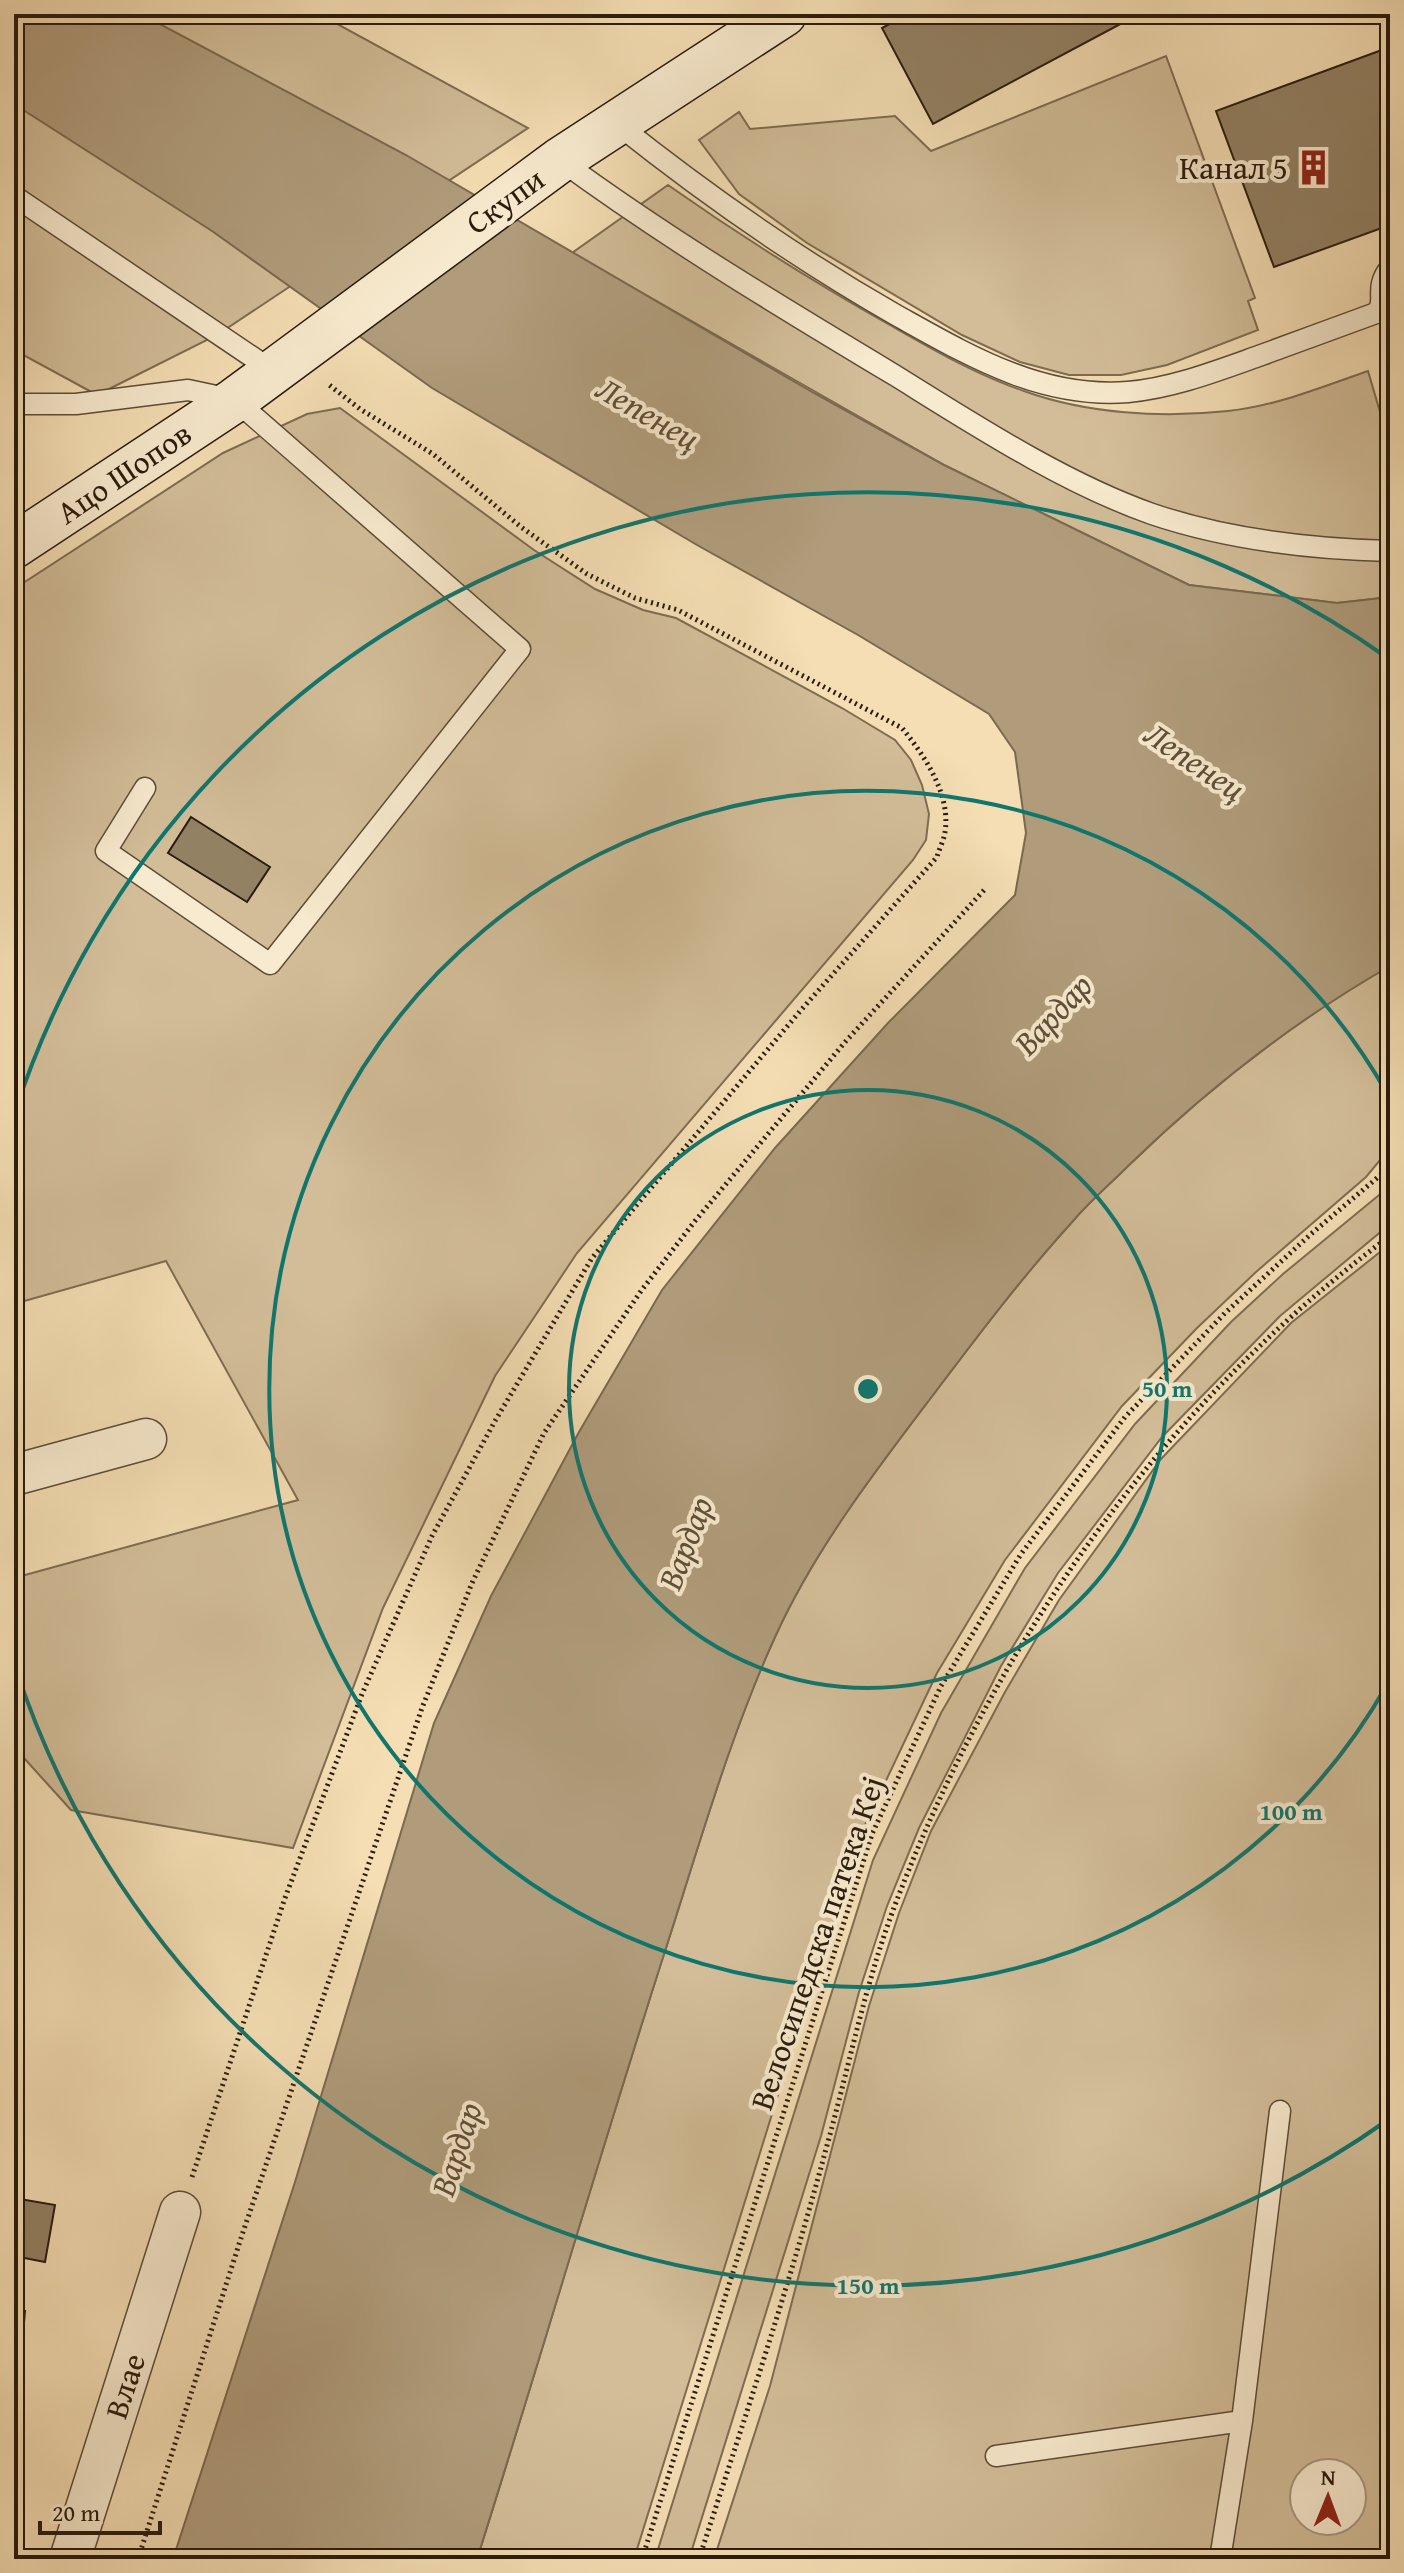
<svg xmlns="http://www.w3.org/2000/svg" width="1404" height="2573" font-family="'Gentium Book Plus',serif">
<rect width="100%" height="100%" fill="#f5deb4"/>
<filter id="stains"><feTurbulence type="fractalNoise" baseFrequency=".0025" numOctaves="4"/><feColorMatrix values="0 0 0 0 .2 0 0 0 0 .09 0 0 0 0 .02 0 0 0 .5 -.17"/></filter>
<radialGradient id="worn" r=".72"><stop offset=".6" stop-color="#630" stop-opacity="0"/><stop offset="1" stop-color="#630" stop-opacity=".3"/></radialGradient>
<path fill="#d2bd98" stroke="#7e6c52" stroke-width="2" fill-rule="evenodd" d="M14,14H319L528,128L217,335L97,395L14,350Z
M1166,56L1255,298L1248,301L1258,330L1167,365L1121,375H1069L1020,362L962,335L807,243L739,194L699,140L739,112L750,129L895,116L931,151Z
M668,185C739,235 812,281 888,324C932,349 976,375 1024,391C1087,414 1162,418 1228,411C1276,406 1322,387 1368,371L1390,446V597L1337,603L1189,585L944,465L572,253Z
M340,408L534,550L595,589L643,610L676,618L842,708L895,740L911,760L922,785L929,814L926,840L913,860L577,1253L495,1376L383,1608L293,1848L71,1810L14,1747V1578L298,1500L166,1261L14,1304V589L223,453L307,414Z
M1390,966V1137L1381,1159L1366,1177L1256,1272L1197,1328L1122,1406L1005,1560L937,1673L864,1827L795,2040L634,2559H477C541,2357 600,2153 665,1951C699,1846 729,1738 775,1637C814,1551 873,1474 930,1399C976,1338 1022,1277 1073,1221C1089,1202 1109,1185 1127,1167C1206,1090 1294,1021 1390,966Z
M1390,1186V1224L1280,1316L1162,1437L1058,1573L1001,1666L919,1828L887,1906L859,1992L821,2136L689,2559H655L873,1860L941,1713L1025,1568L1135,1424L1231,1322L1283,1274Z
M1390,1244V2559H714L770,2386L869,2006L899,1913L931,1831L1005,1692L1059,1600L1161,1459L1291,1323ZM1304,2473H1352V2521H1304Z"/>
<path fill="#b09c7b" stroke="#7a694f" stroke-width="2" d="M14,14H141L406,155L812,392L944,465L1189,585L1337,603L1390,597V966C1294,1021 1206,1090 1127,1167C1109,1185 1089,1202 1073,1221C1022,1277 976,1338 930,1399C873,1474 814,1551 775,1637C729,1738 699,1846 665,1951C600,2153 541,2357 477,2559H173L295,2182L434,1723L491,1596L579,1432L662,1290L775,1148L888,1023L1015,895L1026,833L1015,752L989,714L858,635L697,545L432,388L212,231L14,104Z"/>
<path fill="#938164" stroke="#291c0d" stroke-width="2" d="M908,14H1122L1126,21L933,124L882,28Z
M1390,47V225L1274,267L1216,111Z
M191,817L270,867L247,902L168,853Z
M14,2198L55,2205L45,2262L14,2256Z
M14,2310L25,2311L19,2382H14Z"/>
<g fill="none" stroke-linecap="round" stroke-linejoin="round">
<defs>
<path id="lane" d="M616,123C705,194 796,258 896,315C968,355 1041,399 1128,392C1172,388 1214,372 1256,357C1296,342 1336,328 1376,313C1388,300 1373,289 1390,268
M560,160C668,239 781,307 896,376C975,425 1064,483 1152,514C1229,540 1309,549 1390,551
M14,196L273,371
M14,404H76L188,390L235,400L520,649L270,964L106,851L145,788
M996,2456L1242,2421
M1220,2559L1242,2421L1280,2111"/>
<path id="street" d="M14,1475L146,1439
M70,2559L180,2212"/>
<path id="secondary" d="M14,546L235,400L560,160L784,14"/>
</defs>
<use href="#lane" stroke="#5c4c37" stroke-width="23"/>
<use href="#street" stroke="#5c4c37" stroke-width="43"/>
<use href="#secondary" stroke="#291c0d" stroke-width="47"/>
<path stroke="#291c0d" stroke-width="5" stroke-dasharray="2 4" stroke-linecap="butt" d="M192,2177L285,1898L362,1694L432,1536L495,1421L592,1258L801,1010L937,857C939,849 944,840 945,832C951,794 924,755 902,728L678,610L635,598L587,574L521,527L433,454L360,409L328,384
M138,2559L242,2235L422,1708L472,1583L544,1433L641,1291L695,1221L846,1041L985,889
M642,2559L872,1834L941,1686L1021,1554L1125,1417L1225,1313L1311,1234L1390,1167
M699,2559C743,2423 789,2287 826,2149C849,2067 865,1984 895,1905C995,1642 1163,1404 1390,1236"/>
<use href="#lane" stroke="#f8eace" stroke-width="20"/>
<use href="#street" stroke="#f8eace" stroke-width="40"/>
<use href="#secondary" stroke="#f8eace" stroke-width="44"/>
</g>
<g fill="none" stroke="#0f766e" stroke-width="4">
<circle cx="868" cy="1389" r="299"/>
<path d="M1388 1683A598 598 0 1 1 1388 1095"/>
<path d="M1389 2119A897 897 0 0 1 15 1666M15 1112A897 897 0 0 1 1389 659"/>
</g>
<defs>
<symbol id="building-bare" viewBox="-9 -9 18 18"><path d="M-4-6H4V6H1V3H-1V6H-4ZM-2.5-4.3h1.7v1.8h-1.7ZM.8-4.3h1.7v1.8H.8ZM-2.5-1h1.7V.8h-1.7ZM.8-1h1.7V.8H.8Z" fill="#8f2418" stroke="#f8eace" stroke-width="2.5" paint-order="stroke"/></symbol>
</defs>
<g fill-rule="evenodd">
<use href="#building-bare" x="1288" y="142" width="51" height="51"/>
</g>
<g text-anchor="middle" stroke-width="8" stroke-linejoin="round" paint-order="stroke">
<g font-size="32" fill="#291c0d" stroke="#f8eace" text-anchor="end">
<text x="1288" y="179">Канал 5</text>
</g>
<g font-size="32" fill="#291c0d" stroke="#f8eace">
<text transform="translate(505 201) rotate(-36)" y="11">Скупи</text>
<text transform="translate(124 473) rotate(-34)" y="11">Ацо Шопов</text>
<text transform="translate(817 1943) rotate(-71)" y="11">Велосипедска патека Кеј</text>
<text transform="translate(125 2386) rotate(-72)" y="11">Влае</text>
</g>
<g font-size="34" font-style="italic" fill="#5f4f39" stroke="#f8eace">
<text transform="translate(648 413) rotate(30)" y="12">Лепенец</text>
<text transform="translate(1195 761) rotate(34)" y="12">Лепенец</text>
<text transform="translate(1053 1014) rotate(-47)" y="12">Вардар</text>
<text transform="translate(685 1543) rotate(-69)" y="12">Вардар</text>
<text transform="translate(456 2149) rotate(-72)" y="12">Вардар</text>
</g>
</g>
<circle cx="868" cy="1389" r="12" fill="#0f766e" stroke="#f8eace" stroke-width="4"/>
<g font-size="24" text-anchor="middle" font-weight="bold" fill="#0f766e" stroke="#f8eace" stroke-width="8" stroke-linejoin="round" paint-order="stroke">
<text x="1167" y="1397">50 m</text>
<text x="1291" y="1820">100 m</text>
<text x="868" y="2294">150 m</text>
</g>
<rect width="1404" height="2573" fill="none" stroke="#f5deb4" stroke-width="48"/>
<rect x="16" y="16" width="1372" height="2541" fill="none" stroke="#291c0d" stroke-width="4"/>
<rect x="24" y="24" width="1356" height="2525" fill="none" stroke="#291c0d" stroke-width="2"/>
<g transform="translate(1328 2497) rotate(1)"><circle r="38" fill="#f8eace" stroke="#a59881" stroke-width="2"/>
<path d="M0-6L14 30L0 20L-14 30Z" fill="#8f2418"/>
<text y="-12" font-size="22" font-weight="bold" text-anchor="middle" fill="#291c0d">N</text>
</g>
<path d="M40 2521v12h120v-12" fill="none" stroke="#291c0d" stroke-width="4"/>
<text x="52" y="2521" font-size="24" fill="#291c0d" stroke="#f8eace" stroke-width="6" paint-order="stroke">20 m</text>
<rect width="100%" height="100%" filter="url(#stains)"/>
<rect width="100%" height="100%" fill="url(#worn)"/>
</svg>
